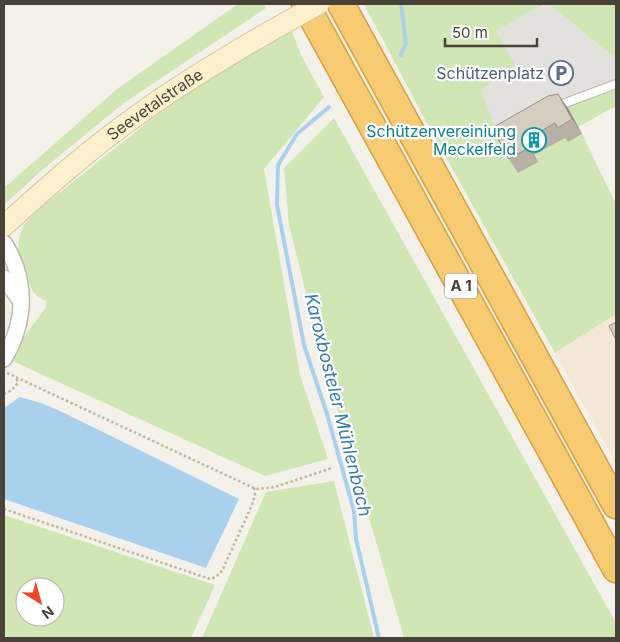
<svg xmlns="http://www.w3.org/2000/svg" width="620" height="642" font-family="Inter,sans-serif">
<rect width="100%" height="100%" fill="#f4f1ea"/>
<path fill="#f5e8d6" d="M616,314V464L555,353Z"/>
<path fill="#d0e6b5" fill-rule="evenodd" d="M238,4H264L266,8L124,103L42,170L4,205V188L117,89Z
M364,4H543L516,67L494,79L537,162L534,155L565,137L568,141L582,134L616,204V314L555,353L424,118Z
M549,4H616V59Z
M291,29L301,55L324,97L264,169L300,375L328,459L265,476L8,359L46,307V301L37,296L32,290L18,249L19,238L23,226L35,212L148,122L209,78Z
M616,89V106L578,127L567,106Z
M334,118L616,623V638H404L318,342L289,225L284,168Z
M334,481L374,638H202L266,492Z
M4,515L215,585L191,638H4ZM25,587H55V617H25Z"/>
<path fill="#e3e1de" d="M543,4H549L616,59V89L567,106L501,142L481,91L494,79L516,67L496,31Z"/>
<path fill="#a9d1ee" d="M20,397L41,403L56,409L239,499L206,568L4,499V408Z"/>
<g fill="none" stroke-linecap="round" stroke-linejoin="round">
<path stroke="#a9d1ee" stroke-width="4" d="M401,4L406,43L401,55
M329,107L297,134L278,165L277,205L304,345L327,414L354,511L356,539L379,638"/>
<defs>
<path id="service" d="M560,105L616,84"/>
<path id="minor" d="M4,243C28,280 26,322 4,359
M4,278L20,300"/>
<g id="secondary">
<path id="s1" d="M4,226C48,186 93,146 142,112C182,83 224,58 267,33"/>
</g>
<path id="motorway" d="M305,4L616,569
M341,4L616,505"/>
</defs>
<use href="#service" stroke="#bfb9ad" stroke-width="10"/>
<use href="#minor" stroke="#bfb9ad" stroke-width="18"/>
<use href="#secondary" stroke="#d2c49b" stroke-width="22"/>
<use href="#motorway" stroke="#d7a041" stroke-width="29"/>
<path stroke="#c1b59e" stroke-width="2.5" stroke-dasharray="2.5 2.5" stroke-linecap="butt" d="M540,4L541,5
M7,373L256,489L275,487L332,468
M4,394L12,390L18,383L16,377
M4,509L210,579L216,577L222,571L252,505L255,495L254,488"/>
<use href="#service" stroke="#fff" stroke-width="8"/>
<use href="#minor" stroke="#fff" stroke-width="15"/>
<use href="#secondary" stroke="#fcf1cc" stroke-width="20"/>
<use href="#motorway" stroke="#f7cb72" stroke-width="26"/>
<defs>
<path id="secondary-bridge" d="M267,33L319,4"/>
</defs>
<use href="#secondary-bridge" stroke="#d2c49b" stroke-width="22" stroke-linecap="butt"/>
<use href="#secondary-bridge" stroke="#fcf1cc" stroke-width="20"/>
</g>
<path fill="#b7b0a5" d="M548,96L568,108L582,134L568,142L565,138L534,155L538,162L518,173L509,159Z"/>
<path fill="#959086" d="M558,94L568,108L582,134L572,119Z
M524,141L534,155L538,162L528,148Z"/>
<path fill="#d5cdc0" stroke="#959086" d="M558,94L572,119L558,128L555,123L524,141L528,148L509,159L492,128L548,96Z
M616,322V340L609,326Z"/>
<defs>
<symbol id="parking-ring" viewBox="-11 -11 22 22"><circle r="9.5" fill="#fff" stroke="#5c6f8a" stroke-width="1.5"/><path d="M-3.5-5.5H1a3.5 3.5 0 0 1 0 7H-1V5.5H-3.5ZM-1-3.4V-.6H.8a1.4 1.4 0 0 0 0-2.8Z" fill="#5c6f8a"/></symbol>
<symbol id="building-ring" viewBox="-11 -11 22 22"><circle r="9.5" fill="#fff" stroke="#0f9aa8" stroke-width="1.5"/><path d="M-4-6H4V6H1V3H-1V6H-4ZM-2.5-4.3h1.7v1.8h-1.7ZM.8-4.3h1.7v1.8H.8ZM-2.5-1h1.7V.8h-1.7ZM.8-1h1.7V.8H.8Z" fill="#0f9aa8"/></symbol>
</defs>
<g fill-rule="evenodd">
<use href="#parking-ring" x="547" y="59" width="28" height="28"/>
<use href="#building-ring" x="520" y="126" width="28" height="28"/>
</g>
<g text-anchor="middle" stroke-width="4.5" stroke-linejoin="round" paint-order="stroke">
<rect fill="#fff" stroke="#7f7b74" stroke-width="1" x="445" y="273.5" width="32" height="25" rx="4"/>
<g font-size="15" font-weight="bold" fill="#484238">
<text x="461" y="291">A 1</text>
</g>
<g font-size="16" fill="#4e5e75" stroke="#fff" text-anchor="end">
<text x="544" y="79">Schützenplatz</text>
</g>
<g font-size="16" fill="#484238" stroke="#fff">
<text dy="6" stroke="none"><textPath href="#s1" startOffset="194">Seevetalstraße</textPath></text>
</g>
<g font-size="16" fill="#0d838f" stroke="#fff" text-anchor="end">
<text x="516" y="137">Schützenvereiniung<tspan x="516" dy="18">Meckelfeld</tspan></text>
</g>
<g font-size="18" font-style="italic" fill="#357cb0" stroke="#fff">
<text transform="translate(338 405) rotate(76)" y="6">Karoxbosteler Mühlenbach</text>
</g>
</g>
<rect width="620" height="642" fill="none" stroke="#484238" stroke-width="10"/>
<g transform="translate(40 602) rotate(143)"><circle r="24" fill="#ffffff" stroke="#b6b3af"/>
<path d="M0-4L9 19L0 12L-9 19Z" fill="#f04425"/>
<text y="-8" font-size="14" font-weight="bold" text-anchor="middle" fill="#484238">N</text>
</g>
<path d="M445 38v8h92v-8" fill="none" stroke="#484238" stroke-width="2.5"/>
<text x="452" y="38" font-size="15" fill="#484238" stroke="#ffffff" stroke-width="4" paint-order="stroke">50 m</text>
</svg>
